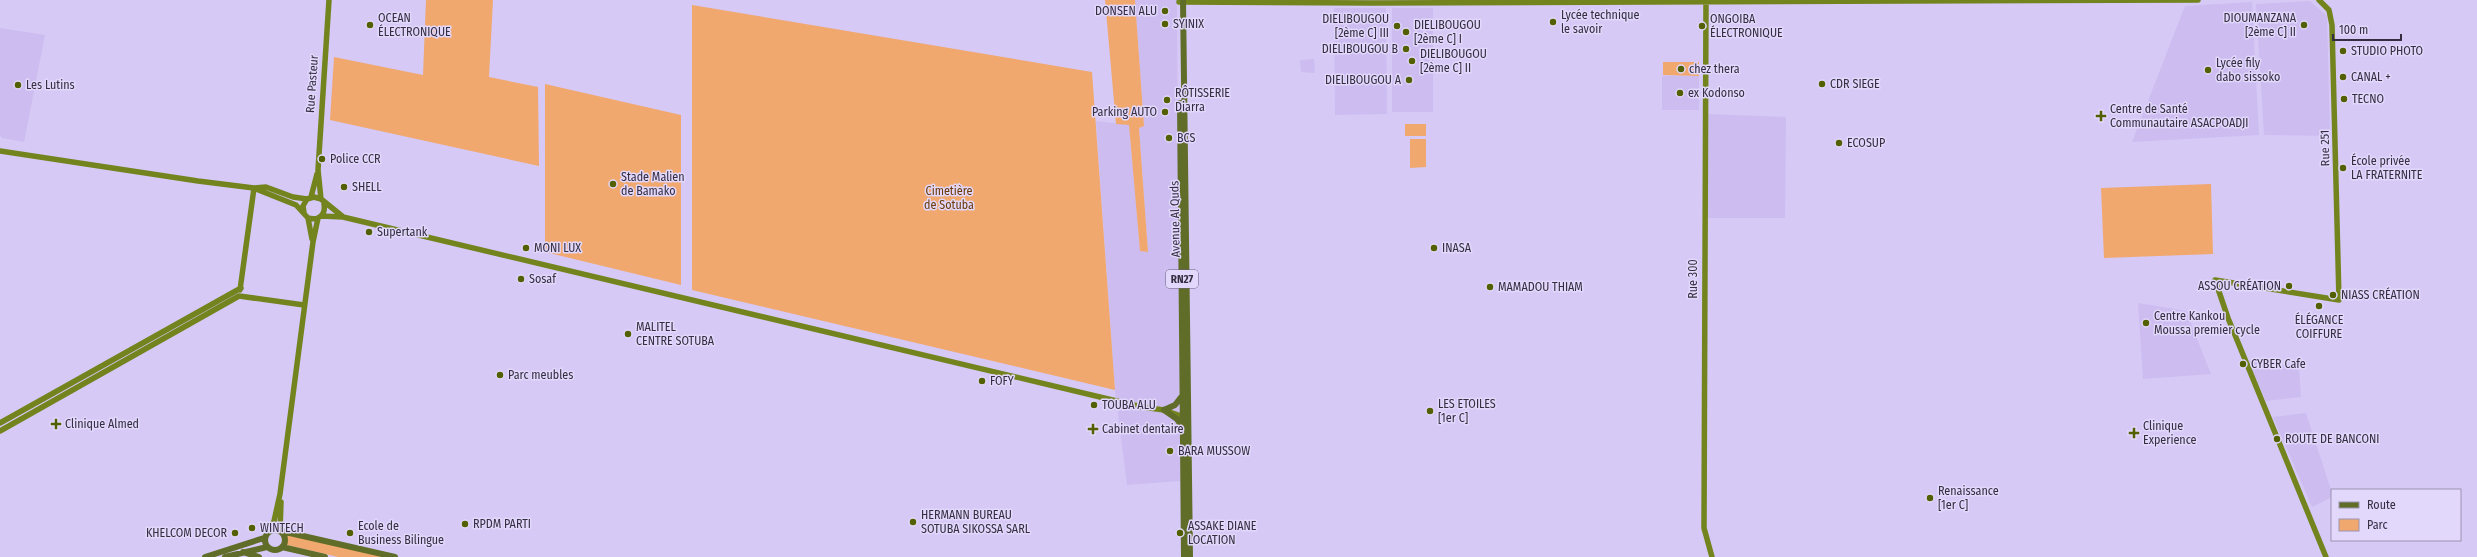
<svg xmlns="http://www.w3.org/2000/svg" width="2477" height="557" font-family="'Fira Sans Condensed',sans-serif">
<rect width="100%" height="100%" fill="#d6c9f6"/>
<path fill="#ccbcf0" d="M1135,0H1177L1180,481L1127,485L1115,390L1096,121L1129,125L1140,251L1148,252L1139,128L1144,126Z
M2310,1L2327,16L2330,136L2264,135L2256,4Z
M2252,2L2259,135L2132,142L2185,6Z
M1334,8H1386L1387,114L1335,115Z
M1392,8H1433V112H1392Z
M0,28L45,35L24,142L2,138L0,135Z
M1314,59L1315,73L1301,72L1300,60Z
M1662,76H1699V110H1662Z
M1706,114L1786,117L1785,218H1704Z
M2138,303L2186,311L2211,374L2143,379Z
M2248,360L2299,368L2301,397L2266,401Z
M2306,413L2332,493V497L2312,507L2273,417Z"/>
<path fill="#f0a86e" d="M426,0H493L489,77L538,87L539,166L330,120L334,57L423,75Z
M1105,0H1135L1144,126L1139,128L1148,252L1140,251L1129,125L1116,124Z
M692,5L1092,72L1115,390L692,290Z
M1663,62H1699V76L1663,75Z
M545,84L681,115V285L545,252Z
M1405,124H1426V136H1405Z
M1410,139H1426V167L1410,168Z
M2211,184L2213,254L2104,258L2101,188Z
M287,534L387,557H338L287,545Z"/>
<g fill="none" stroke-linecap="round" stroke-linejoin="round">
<path stroke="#73841e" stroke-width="5.5" d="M329,0L318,170L321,199L342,216
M1706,0L1704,528L1712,557
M2319,0L2329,10L2332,25L2339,300L2215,280L2228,318L2326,557
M1179,2L1373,3L2198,0
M0,151L198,181L254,188L266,187L293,197L307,199
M256,189L296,205L308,218L312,239
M311,197L317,174
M304,213L303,206L307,199L314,197L321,199
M321,216L343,217L1142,407L1164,410L1187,418
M308,218C318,221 326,215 324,204
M240,290L254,188
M0,423L241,288
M0,431L239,296L304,305
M280,531L281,502
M268,532L274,521L280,494L313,242L318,218"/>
<path stroke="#606d29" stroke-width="6" d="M1183,0L1190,557
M1180,103L1184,557
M1164,410L1177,419L1183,428
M1164,410L1175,405L1182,396
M265 540a10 10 0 1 1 20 0a10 10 0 1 1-20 0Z
M281,531L395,557
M282,547L325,557
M243,552L259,557
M205,557L264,538
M225,557L267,547"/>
</g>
<g fill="#536001" stroke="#e2d8fc" stroke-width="1.5">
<circle cx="1165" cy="11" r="4"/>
<circle cx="1553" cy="22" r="4"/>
<circle cx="1165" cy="24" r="4"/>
<circle cx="370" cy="25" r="4"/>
<circle cx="2304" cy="25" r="4"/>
<circle cx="1397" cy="26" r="4"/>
<circle cx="1702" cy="26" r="4"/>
<circle cx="1406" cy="32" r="4"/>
<circle cx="1406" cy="49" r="4"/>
<circle cx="2343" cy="51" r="4"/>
<circle cx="1412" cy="61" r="4"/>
<circle cx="1681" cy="69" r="4"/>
<circle cx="2208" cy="70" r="4"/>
<circle cx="2343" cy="77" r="4"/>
<circle cx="1409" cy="80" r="4"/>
<circle cx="1822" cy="84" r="4"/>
<circle cx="18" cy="85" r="4"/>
<circle cx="1680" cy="93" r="4"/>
<circle cx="2344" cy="99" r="4"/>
<circle cx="1167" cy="100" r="4"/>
<circle cx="1165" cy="112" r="4"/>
<path d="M2099 110h4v4h4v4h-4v4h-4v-4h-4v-4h4z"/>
<circle cx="1169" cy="138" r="4"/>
<circle cx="1839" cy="143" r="4"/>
<circle cx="322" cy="159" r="4"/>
<circle cx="2343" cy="168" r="4"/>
<circle cx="613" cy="184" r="4"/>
<circle cx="344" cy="187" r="4"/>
<circle cx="369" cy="232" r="4"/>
<circle cx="526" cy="248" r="4"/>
<circle cx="1434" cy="248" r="4"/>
<circle cx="521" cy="279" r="4"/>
<circle cx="2289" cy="286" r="4"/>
<circle cx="1490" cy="287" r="4"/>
<circle cx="2333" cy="295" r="4"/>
<circle cx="2319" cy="306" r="4"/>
<circle cx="2146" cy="323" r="4"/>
<circle cx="628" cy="334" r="4"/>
<circle cx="2243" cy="364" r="4"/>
<circle cx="500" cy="375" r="4"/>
<circle cx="982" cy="381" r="4"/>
<circle cx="1094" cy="405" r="4"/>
<circle cx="1430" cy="411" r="4"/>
<path d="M54 418h4v4h4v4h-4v4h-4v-4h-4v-4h4z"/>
<path d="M1091 423h4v4h4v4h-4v4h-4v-4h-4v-4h4z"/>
<path d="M2132 427h4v4h4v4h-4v4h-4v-4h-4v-4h4z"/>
<circle cx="2277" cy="439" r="4"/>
<circle cx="1170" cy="451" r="4"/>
<circle cx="1930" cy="498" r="4"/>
<circle cx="913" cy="522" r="4"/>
<circle cx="465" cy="524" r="4"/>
<circle cx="252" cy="528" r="4"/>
<circle cx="235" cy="533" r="4"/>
<circle cx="350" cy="533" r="4"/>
<circle cx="1180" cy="533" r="4"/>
</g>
<g text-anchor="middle" stroke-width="3" stroke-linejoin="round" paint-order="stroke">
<rect fill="#e2d8fc" stroke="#686178" stroke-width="1" x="1166" y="270" width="32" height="18" rx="3"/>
<g font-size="11" font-weight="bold" fill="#342e40">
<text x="1182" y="283">RN27</text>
</g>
<g font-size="12" fill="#342e40" stroke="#e2d8fc" text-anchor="start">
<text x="1157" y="15" text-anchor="end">DONSEN ALU</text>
<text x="1561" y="19">Lycée technique<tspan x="1561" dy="14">le savoir</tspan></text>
<text x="378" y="22">OCEAN<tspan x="378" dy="14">ÉLECTRONIQUE</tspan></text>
<text x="2296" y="22" text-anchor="end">DIOUMANZANA<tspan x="2296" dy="14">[2ème C] II</tspan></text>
<text x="1389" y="23" text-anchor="end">DIELIBOUGOU<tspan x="1389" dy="14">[2ème C] III</tspan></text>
<text x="1710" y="23">ONGOIBA<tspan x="1710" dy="14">ÉLECTRONIQUE</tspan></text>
<text x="1173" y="28">SYINIX</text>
<text x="1414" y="29">DIELIBOUGOU<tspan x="1414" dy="14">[2ème C] I</tspan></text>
<text x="1398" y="53" text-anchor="end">DIELIBOUGOU B</text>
<text x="2351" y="55">STUDIO PHOTO</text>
<text x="1420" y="58">DIELIBOUGOU<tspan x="1420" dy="14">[2ème C] II</tspan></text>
<text x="2216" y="67">Lycée fily<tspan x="2216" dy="14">dabo sissoko</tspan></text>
<text x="1689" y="73">chez thera</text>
<text x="2351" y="81">CANAL +</text>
<text x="1401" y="84" text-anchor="end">DIELIBOUGOU A</text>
<text x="1830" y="88">CDR SIEGE</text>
<text x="26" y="89">Les Lutins</text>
<text x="1175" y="97">RÔTISSERIE<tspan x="1175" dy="14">Diarra</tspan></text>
<text x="1688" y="97">ex Kodonso</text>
<text x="2352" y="103">TECNO</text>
<text x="2110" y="113">Centre de Santé<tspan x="2110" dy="14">Communautaire ASACPOADJI</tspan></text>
<text x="1157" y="116" text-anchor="end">Parking AUTO</text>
<text x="1177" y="142">BCS</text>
<text x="1847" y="147">ECOSUP</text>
<text x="330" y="163">Police CCR</text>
<text x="2351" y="165">École privée<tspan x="2351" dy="14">LA FRATERNITE</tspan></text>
<text x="621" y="181">Stade Malien<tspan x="621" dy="14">de Bamako</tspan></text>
<text x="352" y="191">SHELL</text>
<text x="377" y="236">Supertank</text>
<text x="534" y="252">MONI LUX</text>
<text x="1442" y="252">INASA</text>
<text x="529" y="283">Sosaf</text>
<text x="2281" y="290" text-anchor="end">ASSOU CRÉATION</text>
<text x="1498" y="291">MAMADOU THIAM</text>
<text x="2341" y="299">NIASS CRÉATION</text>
<text x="2154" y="320">Centre Kankou<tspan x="2154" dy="14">Moussa premier cycle</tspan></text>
<text x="2319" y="324" text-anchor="middle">ÉLÉGANCE<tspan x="2319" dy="14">COIFFURE</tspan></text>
<text x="636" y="331">MALITEL<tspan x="636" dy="14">CENTRE SOTUBA</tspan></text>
<text x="2251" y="368">CYBER Cafe</text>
<text x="508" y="379">Parc meubles</text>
<text x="990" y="385">FOFY</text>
<text x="1438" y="408">LES ETOILES<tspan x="1438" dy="14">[1er C]</tspan></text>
<text x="1102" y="409">TOUBA ALU</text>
<text x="65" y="428">Clinique Almed</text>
<text x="2143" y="430">Clinique<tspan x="2143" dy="14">Experience</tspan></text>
<text x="1102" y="433">Cabinet dentaire</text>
<text x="2285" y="443">ROUTE DE BANCONI</text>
<text x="1178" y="455">BARA MUSSOW</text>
<text x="1938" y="495">Renaissance<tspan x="1938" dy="14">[1er C]</tspan></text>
<text x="921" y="519">HERMANN BUREAU<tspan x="921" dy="14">SOTUBA SIKOSSA SARL</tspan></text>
<text x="473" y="528">RPDM PARTI</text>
<text x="358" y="530">Ecole de<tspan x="358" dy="14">Business Bilingue</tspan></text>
<text x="1188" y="530">ASSAKE DIANE<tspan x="1188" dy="14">LOCATION</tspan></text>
<text x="260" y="532">WINTECH</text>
<text x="227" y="537" text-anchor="end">KHELCOM DECOR</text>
</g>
<g font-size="12" fill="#342e40" stroke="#e2d8fc">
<text transform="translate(312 84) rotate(-86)" y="4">Rue Pasteur</text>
<text transform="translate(2325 148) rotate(-91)" y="4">Rue 251</text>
<text transform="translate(1175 219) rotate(-91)" y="4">Avenue Al Quds</text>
<text transform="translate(1693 279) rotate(-90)" y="4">Rue 300</text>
</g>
<g font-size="12" fill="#6b3a06" stroke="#e2d8fc">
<text x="949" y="195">Cimetière<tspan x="949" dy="14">de Sotuba</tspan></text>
</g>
</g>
<rect x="2331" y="489" width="130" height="52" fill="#e2d8fc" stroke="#9c94b1"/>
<rect x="2339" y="502" width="20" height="6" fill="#606d29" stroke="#9c94b1"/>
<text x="2367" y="509" font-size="12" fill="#342e40">Route</text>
<rect x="2339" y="519" width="20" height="12" fill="#f0a86e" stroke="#9c94b1"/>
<text x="2367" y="529" font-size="12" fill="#342e40">Parc</text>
<path d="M2333 34v6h68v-6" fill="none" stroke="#342e40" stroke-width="2"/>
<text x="2339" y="34" font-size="12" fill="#342e40" stroke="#e2d8fc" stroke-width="3" paint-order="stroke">100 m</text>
</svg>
